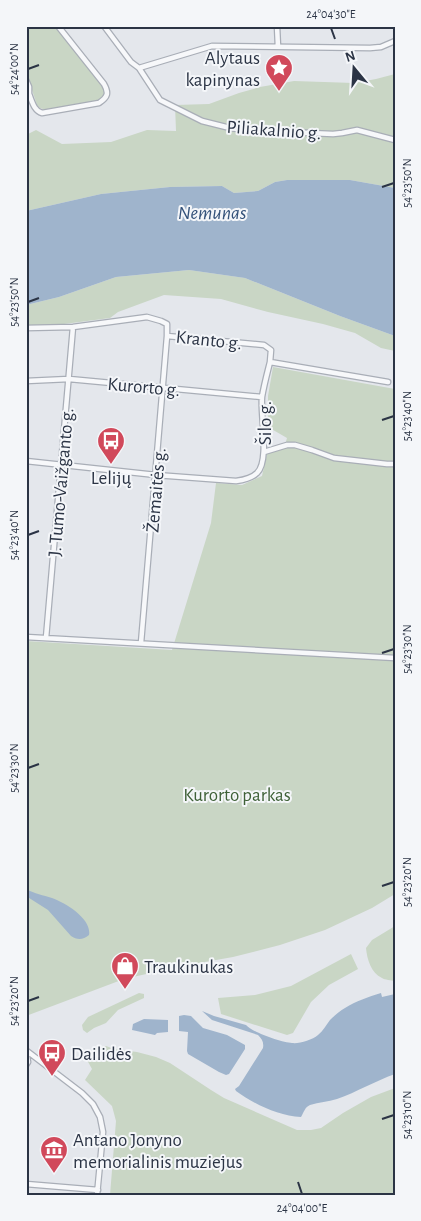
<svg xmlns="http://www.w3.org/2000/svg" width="421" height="1221" font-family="'Alegreya Sans',sans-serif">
<rect width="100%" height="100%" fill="#e4e7ec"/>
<path fill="#c9d6c5" d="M26,26H56L104,88L106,92L105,96L100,100L46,110L40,108L37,105L26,72Z
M395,74V188L350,180H287L275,182L258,191L234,193L222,186L170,187L101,194L26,211V135L36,130L62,144L111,142L147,130L176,131L175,105L209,104L239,93L260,87L294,81L354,83L376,79Z
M189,270L245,278L340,316L395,336V351L381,348L355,333L323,324L268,312L221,299L164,295L118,312L110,318L26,329V305L59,297L116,277Z
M273,367L395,389V894L372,908L325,930L280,945L233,957L182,966L124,979L26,1016V641L172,650L211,523L216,483L242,485L262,476L267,453L285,445L287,438L268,427V396Z
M395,926V981C391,980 385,980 382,978C371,973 367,959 366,948L372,940Z
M351,954L358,969L329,985L311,1002L293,1033L287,1035L221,1014L218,998L255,995L291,986Z
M139,993L144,994V998L118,1010L106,1023L94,1028L87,1033L83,1030L82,1025L88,1017Z
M106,1046L114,1049L137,1052L156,1057L170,1063L211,1090L224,1098L297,1130H311L321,1128L343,1113L371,1097L395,1088V1195H110L116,1121L112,1106L85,1080L92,1069L87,1060L95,1048Z"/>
<path fill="#9fb4cc" d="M287,180H350L395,188V336L340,316L245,278L189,270L116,277L59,297L26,305V211L101,194L170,187L222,186L234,193L258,191L275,182Z
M26,889C35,894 43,895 52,898C66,903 92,919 89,935C83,940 77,940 71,936L48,910L26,896Z
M381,993L382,997L395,994V1074C375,1081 357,1092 337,1099C328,1102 319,1102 310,1105C305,1107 304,1112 301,1117C278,1116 254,1104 236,1091L235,1089L239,1086L263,1048C264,1042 262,1039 258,1035L212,1020L202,1011L214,1016L246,1025C252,1032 282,1043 292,1043C299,1044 312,1040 318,1035C323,1031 326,1025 330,1020C334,1016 340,1011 345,1008C356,1001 368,997 381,993Z
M184,1015L191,1016L203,1028L227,1035L245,1045V1049L229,1074L226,1075L219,1072L188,1054L187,1051L188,1032L179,1031V1016Z
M144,1019L168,1020V1032L157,1033L155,1035L132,1030L133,1024Z"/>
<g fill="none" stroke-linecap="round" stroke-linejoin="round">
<defs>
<path id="street" d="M104,26L131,62L139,68L160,100L202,121L226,127L243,130L333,134L342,133L357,130L395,140
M277,26L278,47
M139,68L212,46L370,48L381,47L395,41
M26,80L29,87V94H27
M29,94C32,101 34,111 42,113L99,103C108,97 109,93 104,84L58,26
M26,328L73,327L147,317L161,321L167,324V336L264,345L271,350L270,362L388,382
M26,381L69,379L262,397
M264,452L287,445H295L312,450L334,458L387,464H395
M26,461L156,475L236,481C243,480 252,478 257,473C270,461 260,414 262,397C264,385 267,374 270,362
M26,637L395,658
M46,638L73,327
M141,643L167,336
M27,1051L82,1093L93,1104L100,1117L103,1132L97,1195
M26,1065L28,1062L26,1050
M26,1184L98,1190"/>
</defs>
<use href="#street" stroke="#a9aeb7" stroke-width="7"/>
<use href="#street" stroke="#f7f8fa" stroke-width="4.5"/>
</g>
<path fill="none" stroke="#2b3445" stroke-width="2" d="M331,28L335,39M28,69L39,65M382,187L394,183M28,302L39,298M382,420L394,416M28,535L39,531M382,653L394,649M28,768L39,764M382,886L394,882M28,1001L39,997M382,1119L394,1115M298,1182L302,1194"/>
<defs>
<symbol id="sight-pin" viewBox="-11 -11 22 30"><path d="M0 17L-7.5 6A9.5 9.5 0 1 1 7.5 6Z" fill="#d1495b" stroke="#f4f6f9"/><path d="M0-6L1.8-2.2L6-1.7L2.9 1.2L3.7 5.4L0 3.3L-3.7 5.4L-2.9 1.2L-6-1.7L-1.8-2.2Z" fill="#fff"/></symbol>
<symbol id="bus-pin" viewBox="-11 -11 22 30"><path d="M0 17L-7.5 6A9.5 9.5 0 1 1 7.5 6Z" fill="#d1495b" stroke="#f4f6f9"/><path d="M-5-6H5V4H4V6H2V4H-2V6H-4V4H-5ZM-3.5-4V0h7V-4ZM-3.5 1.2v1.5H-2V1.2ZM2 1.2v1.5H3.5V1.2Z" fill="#fff"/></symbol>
<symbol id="shop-pin" viewBox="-11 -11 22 30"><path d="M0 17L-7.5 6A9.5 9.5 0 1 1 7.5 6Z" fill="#d1495b" stroke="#f4f6f9"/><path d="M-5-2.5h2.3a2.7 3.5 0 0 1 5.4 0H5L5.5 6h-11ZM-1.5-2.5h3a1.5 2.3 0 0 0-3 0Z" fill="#fff"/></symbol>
<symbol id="museum-pin" viewBox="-11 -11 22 30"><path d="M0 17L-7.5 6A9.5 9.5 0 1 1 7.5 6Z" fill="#d1495b" stroke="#f4f6f9"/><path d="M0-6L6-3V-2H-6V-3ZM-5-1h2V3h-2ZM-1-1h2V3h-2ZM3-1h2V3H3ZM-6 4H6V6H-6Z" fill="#fff"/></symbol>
</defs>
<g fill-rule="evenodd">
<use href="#sight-pin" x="263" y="52" width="32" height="43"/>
<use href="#bus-pin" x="95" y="425" width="32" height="43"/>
<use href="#shop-pin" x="109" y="950" width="32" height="43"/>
<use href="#bus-pin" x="36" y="1037" width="32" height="43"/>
<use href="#museum-pin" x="38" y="1134" width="32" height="43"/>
</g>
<g text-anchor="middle" stroke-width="4" stroke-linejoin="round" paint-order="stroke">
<g font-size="19" fill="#2b3445" stroke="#f4f6f9" text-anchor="start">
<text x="260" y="64" text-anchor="end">Alytaus<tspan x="260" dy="22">kapinynas</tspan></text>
<text x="111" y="484" text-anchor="middle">Lelijų</text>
<text x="144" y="973">Traukinukas</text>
<text x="71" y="1060">Dailidės</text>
<text x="73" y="1146">Antano Jonyno<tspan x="73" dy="22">memorialinis muziejus</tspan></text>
</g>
<g font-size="19" fill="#2b3445" stroke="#f4f6f9">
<text transform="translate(274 129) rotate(4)" y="7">Piliakalnio g.</text>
<text transform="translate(209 339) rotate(6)" y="7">Kranto g.</text>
<text transform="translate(144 386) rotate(5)" y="7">Kurorto g.</text>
<text transform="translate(264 423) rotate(-90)" y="7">Šilo g.</text>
<text transform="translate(60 482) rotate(-85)" y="7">J. Tumo-Vaižganto g.</text>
<text transform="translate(155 490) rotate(-85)" y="7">Žemaitės g.</text>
</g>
<g font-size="19" fill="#3f6138" stroke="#f4f6f9">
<text x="237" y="801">Kurorto parkas</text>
</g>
<g font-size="20" font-style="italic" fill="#34527a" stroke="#f4f6f9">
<text x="212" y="219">Nemunas</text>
</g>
</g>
<rect width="421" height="1221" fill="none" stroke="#f4f6f9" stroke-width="55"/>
<g transform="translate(354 68) rotate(342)" stroke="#f4f6f9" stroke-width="4" paint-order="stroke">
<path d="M0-4L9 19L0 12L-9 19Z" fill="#2b3445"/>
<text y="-8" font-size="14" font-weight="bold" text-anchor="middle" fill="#2b3445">N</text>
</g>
<rect x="28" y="28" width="366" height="1166" fill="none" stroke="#2b3445" stroke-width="2"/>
<g font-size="12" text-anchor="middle" fill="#2b3445">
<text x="331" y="18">24°04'30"E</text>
<text transform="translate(14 69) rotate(-90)" y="4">54°24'00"N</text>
<text transform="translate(407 183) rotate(-90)" y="4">54°23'50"N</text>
<text transform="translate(14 302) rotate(-90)" y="4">54°23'50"N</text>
<text transform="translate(407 416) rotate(-90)" y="4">54°23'40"N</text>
<text transform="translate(14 535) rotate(-90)" y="4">54°23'40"N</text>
<text transform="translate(407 649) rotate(-90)" y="4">54°23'30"N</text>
<text transform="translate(14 768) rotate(-90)" y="4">54°23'30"N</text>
<text transform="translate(407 882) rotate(-90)" y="4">54°23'20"N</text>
<text transform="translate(14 1001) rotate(-90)" y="4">54°23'20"N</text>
<text transform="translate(407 1115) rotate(-90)" y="4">54°23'10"N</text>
<text x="302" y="1212">24°04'00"E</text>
</g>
</svg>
